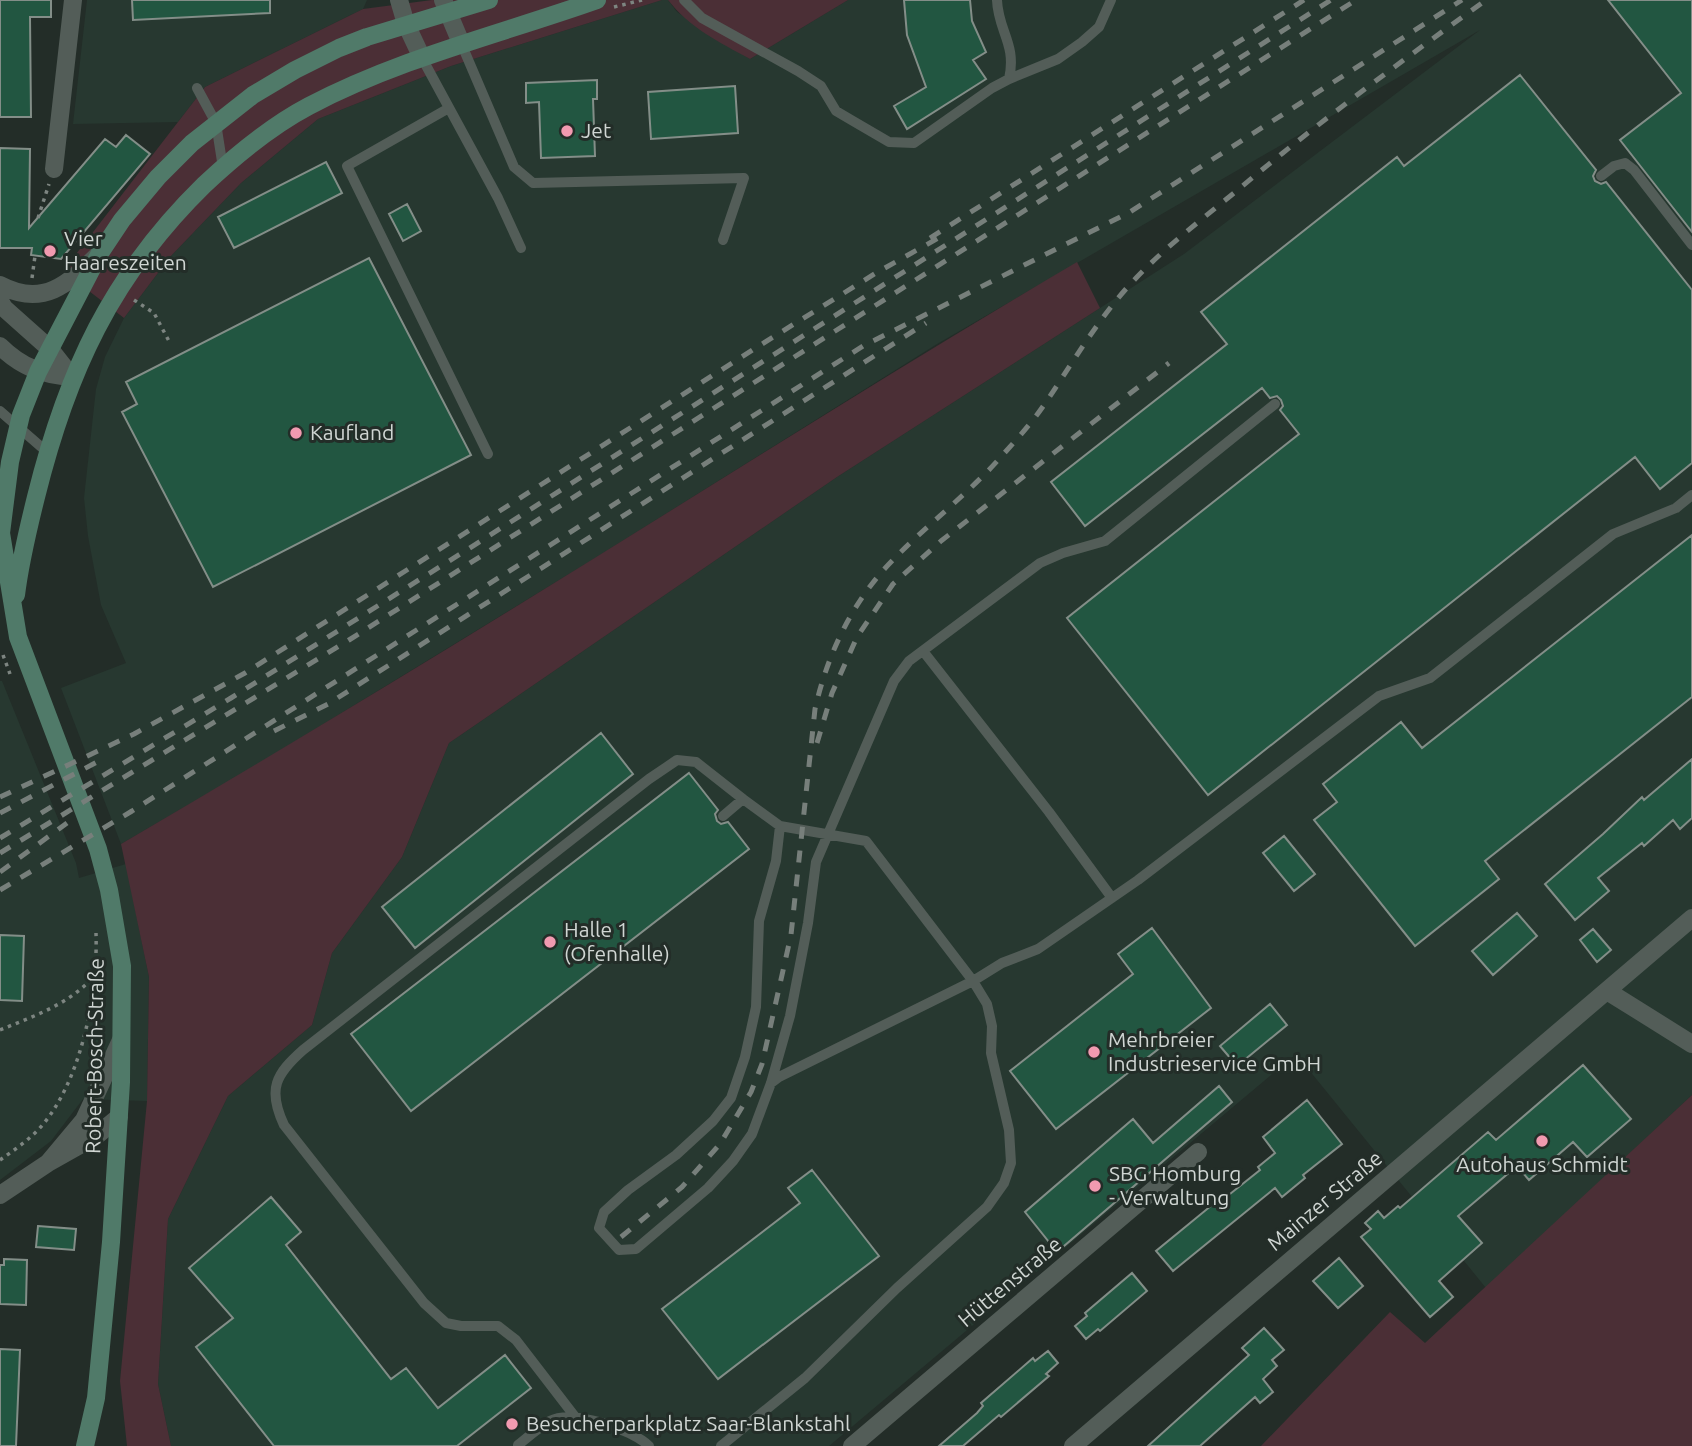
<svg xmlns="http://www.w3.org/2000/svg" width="1692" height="1446" font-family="Ubuntu,sans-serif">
<rect width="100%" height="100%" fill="#232d28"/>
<path fill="#273830" d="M87,0H367L363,9L205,87L178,122L73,124Z
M662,0H668L677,12L750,59L848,0H1692V1095L1486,1288L1296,1054L829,1446H171L158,1384L168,1219L228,1096L312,1025L332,953L402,857L449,743L837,477L1184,254L1480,30L937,344L592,560L245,772L121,844L61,688L126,663L101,605L88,536L84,498L96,389L105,357L124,318L170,257L241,183L318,119L451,66Z
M0,681H2L76,863L79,878L126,864L149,977L147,1101L83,1099L51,1141L0,1180Z"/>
<path fill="#4b2f36" d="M432,0H662L451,66L318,119L241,183L170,257L124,318L63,271L205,87L363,9Z
M668,0H848L750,59C719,42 690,28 668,0Z
M1077,262L1100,308L837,477L449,743L402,857L332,953L312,1025L228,1096L168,1219L158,1384L171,1446H127L120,1381L147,1101L149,977L121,844C280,751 437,656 593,559C754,459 914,358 1077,262Z
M1692,1095V1446H1261L1390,1312L1425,1343Z"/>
<path fill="#225641" stroke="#838e88" stroke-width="2" d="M0,0H51V17H30L31,117H0Z
M132,0H270V13L133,20Z
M904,0H970L972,21L986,52L973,60L986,79L907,129L894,106L926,87L907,35Z
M1608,0H1692V232L1620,140L1681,93Z
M1520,75L1596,170L1593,176L1595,181L1601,184L1606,182L1692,290V463L1660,489L1635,457L1208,795L1067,618L1299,434L1280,410L1283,406L1281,400L1277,396L1270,398L1262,388L1085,526L1051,482L1227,344L1201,312L1397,157L1404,166Z
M597,80V99H593L595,156L541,158L539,102L526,103V83Z
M735,86L738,133L651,139L648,92Z
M126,135L150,154L61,259L31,255L32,248H0V148L30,149L29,228L105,139L116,147Z
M326,162L342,193L234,248L218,217Z
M407,204L421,231L403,241L389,214Z
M369,258L471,455L213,587L122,412L137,404L126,382Z
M1692,535V697L1485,861L1499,879L1415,946L1314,820L1337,802L1323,784L1401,722L1422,748Z
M601,733L633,774L415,948L382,907Z
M1692,759V818L1680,829L1673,820L1644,846L1642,843L1598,878L1609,891L1575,920L1545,884L1603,834L1642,797L1644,800Z
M689,773L718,810L715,814L717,821L721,824L728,822L749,849L411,1111L351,1034Z
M1284,836L1315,874L1294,891L1263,853Z
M1517,913L1537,936L1493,975L1472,951Z
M1152,928L1211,1008L1056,1129L1010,1071L1133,974L1118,954Z
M1593,929L1611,950L1597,962L1580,940Z
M0,935L24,936L22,1001L0,1000Z
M1270,1004L1287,1025L1237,1066L1220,1046Z
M1583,1065L1631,1119L1587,1157L1573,1142L1529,1180L1517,1166L1458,1216L1482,1243L1439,1281L1453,1297L1430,1317L1361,1237L1371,1229L1365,1223L1378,1211L1384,1218L1398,1206L1400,1208L1488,1132L1496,1140Z
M1219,1086L1232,1102L1057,1252L1025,1212L1133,1119L1153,1143Z
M1307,1100L1342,1144L1303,1175L1305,1178L1282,1197L1275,1188L1173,1271L1156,1251L1223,1196L1225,1198L1260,1170L1258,1167L1275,1153L1263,1137Z
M812,1170L879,1256L718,1379L662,1309L800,1203L788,1188Z
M271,1197L301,1232L286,1245L391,1379L406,1368L438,1408L505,1355L531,1388L457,1446H274L196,1347L233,1318L189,1268Z
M38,1226L76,1229L74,1250L36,1247Z
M1339,1258L1363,1286L1338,1308L1313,1281Z
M4,1259L27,1260L26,1305L0,1304V1265H4Z
M1132,1273L1147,1291L1100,1331L1098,1329L1086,1339L1075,1326L1087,1316L1085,1313Z
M1264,1328L1284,1350L1272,1360L1277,1366L1263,1379L1273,1392L1260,1403L1255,1397L1200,1446H1148L1249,1355L1242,1348Z
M0,1349L20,1350L16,1446H0Z
M1048,1351L1058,1363L1046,1374L1049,1376L1001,1417L999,1415L963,1446H939L977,1413L983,1406L981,1403L1033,1358L1035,1361Z"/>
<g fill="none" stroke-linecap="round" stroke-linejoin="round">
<path stroke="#7d8581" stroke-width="3.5" stroke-dasharray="3.5 5" stroke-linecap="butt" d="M614,7L642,0
M38,218L49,184
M32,278L35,256
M134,300L154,313L170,343
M3,655L10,674
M0,1030C34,1016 70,1004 94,976
M0,1160C13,1151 26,1142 38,1130C81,1084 98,995 96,933"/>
<path stroke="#535d58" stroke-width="10" d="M684,0L702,18L798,71L821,86L836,111L853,121L889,142L914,143L992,88L1009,79L1058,59L1082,42L1099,27L1111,0
M997,0C998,31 1017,44 1009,79
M461,43L514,167L533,183L744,178L723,240
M422,58L498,198L521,248
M197,88L216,123L223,168
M449,108L347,166L488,454
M1601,176L1614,166L1625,163L1634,170L1692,245
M0,411L47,452
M923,651L1049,812L1112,898
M723,816L743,799L780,826L866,841L973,981L779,1077L771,1083
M780,826L776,861L759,921L756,1007L745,1057L731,1098L713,1121L676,1155L628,1190L604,1212L599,1228L619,1250L636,1249L708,1188L733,1161L752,1134L771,1083L790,1016L808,923L816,862L894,681L909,661L1040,563L1063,553L1105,541L1275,404
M576,1418L516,1340L498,1326H461L446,1323L424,1303L284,1125C267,1089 276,1074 303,1050L649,779L677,760L696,762L743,799
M518,1445C528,1437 539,1427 550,1421C572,1409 632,1429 649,1446
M721,1446L805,1378L897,1288L987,1207L1004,1183L1011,1163L1009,1130L991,1053L992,1026L987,1004L973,981L1002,963L1038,949L1138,880L1379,696L1430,678L1613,534L1676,508L1692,495"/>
<path stroke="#535d58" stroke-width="18" d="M399,0L406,24L422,58
M443,0L461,43
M54,169L73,0
M0,285C43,308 68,284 98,255
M0,301L4,308L50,349L72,377
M0,346C21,367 43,375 72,377
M1607,991L1692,1044
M48,1163L84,1120L121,1040
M0,1195L48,1163L96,1136L119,1117
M852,1446L1198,1152
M1073,1446L1692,918"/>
<path stroke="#507a69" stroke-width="18" d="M16,595C20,562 28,529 36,497C67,372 111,276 204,185C236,155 271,126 309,106C400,58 501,34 597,0
M85,1446L96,1398L111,1242L121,1082L122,966L109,890L98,849L18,637L1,533L10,462L21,415L38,372L100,253L122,220L158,177L192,143L253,95L295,70L339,48L367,37L489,0"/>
<path stroke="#777f7b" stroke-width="5" stroke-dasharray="12 12" stroke-linecap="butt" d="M930,238L1304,0
M274,731L328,704L926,323
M817,743L832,693L857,637L893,584L941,541L1169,363
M0,797L134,734L245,673L762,344L876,273L942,236
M0,813L99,761
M0,838L231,698L465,551L1331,0
M0,853L349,640L1356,0
M0,872L67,823
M0,890L132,811L863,346L1130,212L1462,0
M621,1237L682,1187L720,1144L751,1092L762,1064L791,935L815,709C827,656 851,604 889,564C924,527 966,496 1000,458C1015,441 1031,424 1044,405C1074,361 1100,315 1137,277C1167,246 1201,220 1234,193C1315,125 1400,62 1486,0"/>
</g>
<g fill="#f19ab0" stroke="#232d28" stroke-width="2.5">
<circle cx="567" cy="131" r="7"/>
<circle cx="50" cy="251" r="7"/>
<circle cx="296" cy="433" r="7"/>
<circle cx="550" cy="942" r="7"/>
<circle cx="1094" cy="1052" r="7"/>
<circle cx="1542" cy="1141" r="7"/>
<circle cx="1095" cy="1186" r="7"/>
<circle cx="512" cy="1424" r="7"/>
</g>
<g text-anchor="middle" stroke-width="6" stroke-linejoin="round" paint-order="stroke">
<g font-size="21" fill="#d0d6d3" stroke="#232d28" text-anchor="start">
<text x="581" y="138">Jet</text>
<text x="64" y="246">Vier<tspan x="64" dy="24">Haareszeiten</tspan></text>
<text x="310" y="440">Kaufland</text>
<text x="564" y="937">Halle 1<tspan x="564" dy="24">(Ofenhalle)</tspan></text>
<text x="1108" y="1047">Mehrbreier<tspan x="1108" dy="24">Industrieservice GmbH</tspan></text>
<text x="1542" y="1172" text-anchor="middle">Autohaus Schmidt</text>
<text x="1109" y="1181">SBG Homburg<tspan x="1109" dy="24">- Verwaltung</tspan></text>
<text x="526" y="1431">Besucherparkplatz Saar-Blankstahl</text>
</g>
<g font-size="21" fill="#d0d6d3" stroke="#232d28">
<text transform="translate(95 1056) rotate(-89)" y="7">Robert-Bosch-Straße</text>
<text transform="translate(1325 1201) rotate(-40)" y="7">Mainzer Straße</text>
<text transform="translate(1010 1282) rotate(-40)" y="7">Hüttenstraße</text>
</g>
</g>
</svg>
